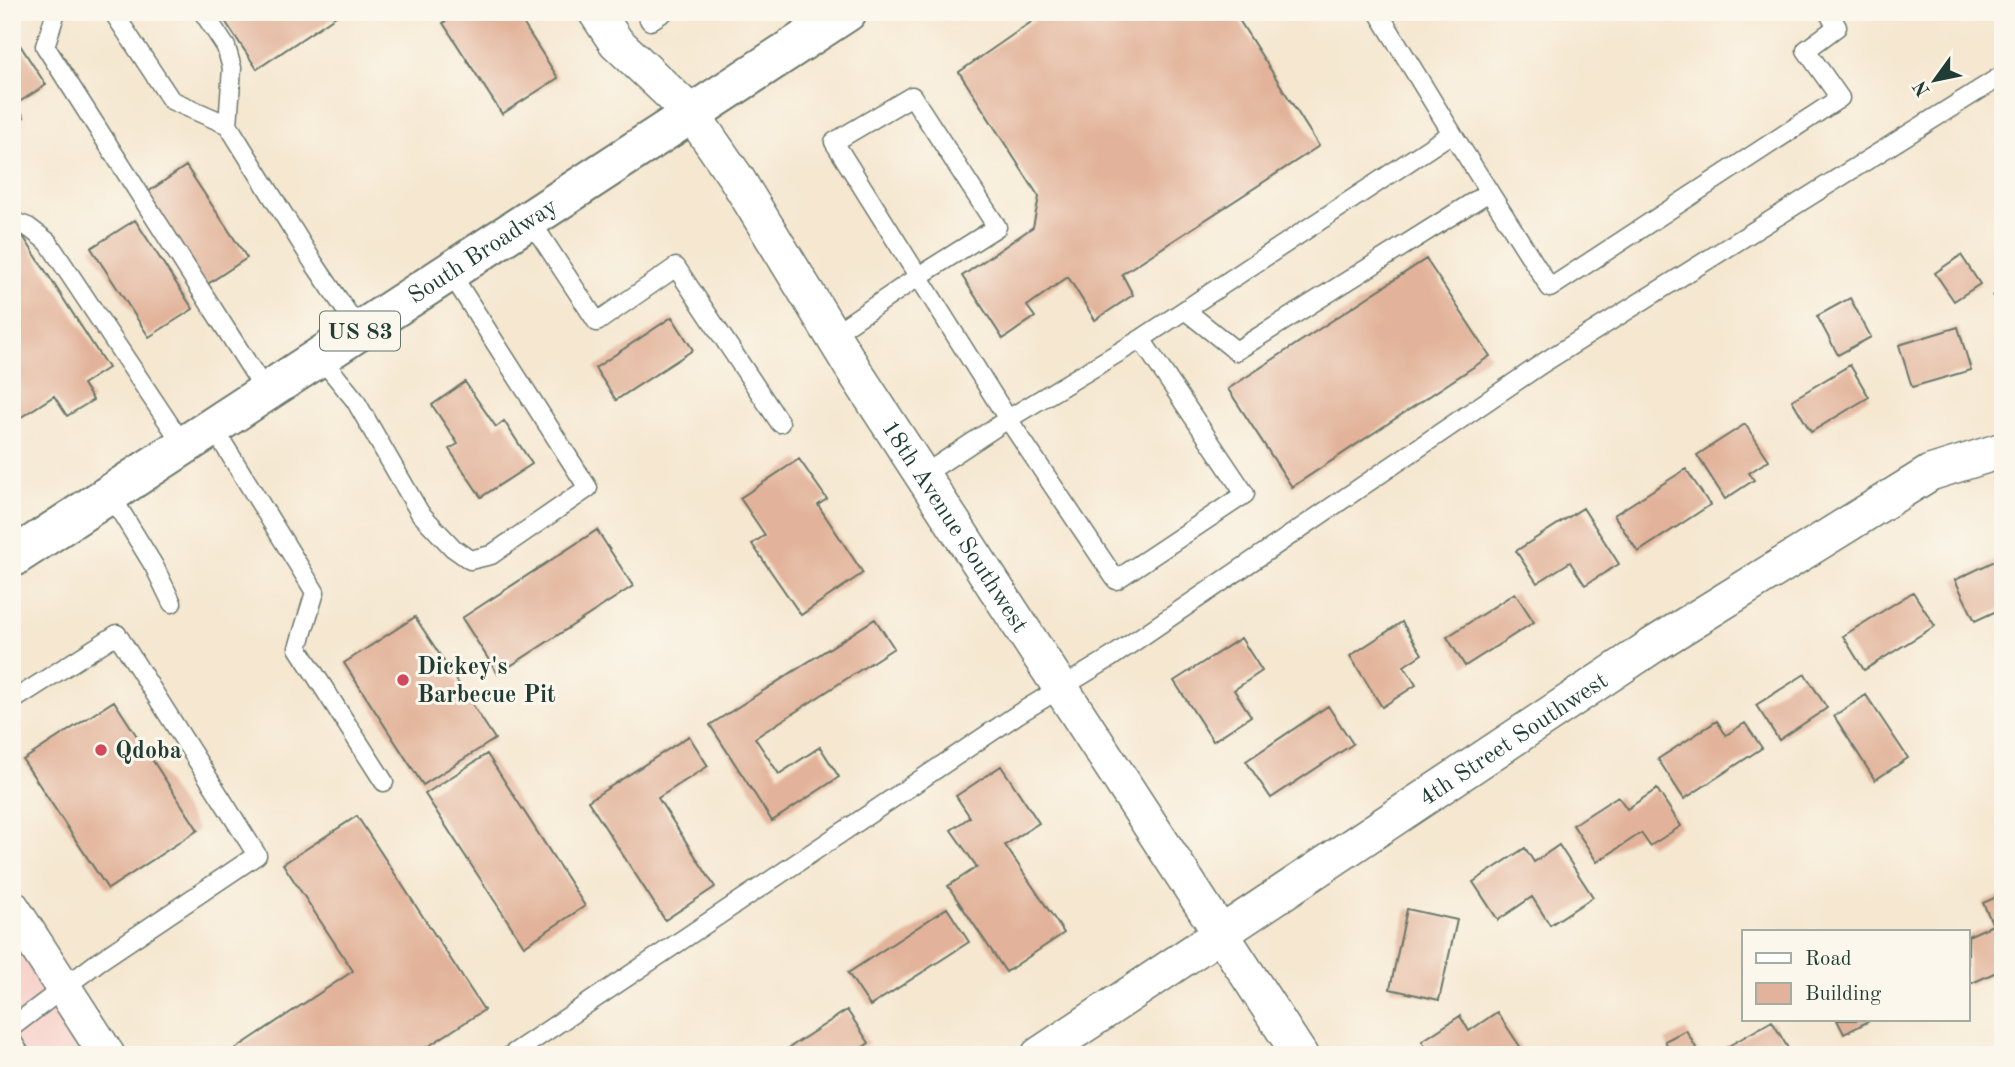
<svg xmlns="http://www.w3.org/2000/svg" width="2015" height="1067" font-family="'Old Standard TT',serif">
	<rect width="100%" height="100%" fill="#fbf7ec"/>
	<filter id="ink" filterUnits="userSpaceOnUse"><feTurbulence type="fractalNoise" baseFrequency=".0143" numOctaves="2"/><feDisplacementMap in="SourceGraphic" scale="14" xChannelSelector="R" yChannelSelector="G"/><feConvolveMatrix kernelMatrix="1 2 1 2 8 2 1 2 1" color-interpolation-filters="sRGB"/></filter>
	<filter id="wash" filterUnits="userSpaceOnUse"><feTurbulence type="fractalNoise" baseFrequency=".00686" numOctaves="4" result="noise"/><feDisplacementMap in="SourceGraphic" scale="28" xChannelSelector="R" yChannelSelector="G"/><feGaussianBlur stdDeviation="1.57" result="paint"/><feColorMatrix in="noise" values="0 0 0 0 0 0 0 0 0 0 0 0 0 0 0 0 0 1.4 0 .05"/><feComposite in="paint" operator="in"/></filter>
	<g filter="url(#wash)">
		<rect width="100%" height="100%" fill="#f5e7d0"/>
		<!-- built -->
		<path fill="#f7d0ca" d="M12 933 90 1055H12Z"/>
		<g id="blocks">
			<!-- building -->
			<path fill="#e2b39a" d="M219 12H260L264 18 272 12H342L257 69Z
				M460 12H516L558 78 502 114 443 23Z
				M1033 12H1234L1319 146 1122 274 1133 295 1095 320 1068 277 1027 306 1035 317 1003 339 962 276 1033 227 1039 197 959 72 1037 18Z
				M18 42 46 85 16 104 24 117 12 125V46Z
				M186 166 247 258 206 285 145 194Z
				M135 220 193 309 149 337 91 248Z
				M19 230 108 368 83 384 93 400 67 416 54 396 12 423V348L16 345 12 340V235Z
				M1961 255 1980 284 1954 301 1935 273Z
				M1426 259 1490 356 1292 487 1228 389Z
				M2003 292V318L1993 296Z
				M1850 298 1871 337 1838 355 1817 316Z
				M672 317 693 350 616 400 595 368Z
				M1958 327 1971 370 1912 387 1899 345Z
				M1850 365 1869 397 1811 432 1792 400Z
				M465 382 496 427 504 421 532 464 481 497 449 449 458 444 432 405Z
				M1745 424 1769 460 1749 473 1754 480 1725 499 1697 455Z
				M799 459 827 499 818 505 863 573 801 615 752 544 765 535 740 498Z
				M1686 469 1710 505 1638 552 1614 515Z
				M1583 508 1619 564 1585 585 1570 562 1537 583 1516 551Z
				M597 530 633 586 498 674 462 618Z
				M2003 557V608L1975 621 1955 580Z
				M1913 592 1935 626 1864 670 1843 636Z
				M1515 593 1534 622 1465 666 1447 637Z
				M415 617 495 739 423 785 344 663Z
				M875 619 894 648 755 738 779 774 820 747 839 777 772 821 710 725Z
				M1402 622 1422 654 1404 666 1416 685 1382 707 1350 656Z
				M1241 638 1262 671 1234 690 1251 716 1213 741 1174 681Z
				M1805 674 1827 708 1779 740 1756 705Z
				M1866 695 1908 758 1875 780 1834 716Z
				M114 701 198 830 108 889 23 760Z
				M1328 706 1353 744 1271 798 1246 761Z
				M1717 721 1726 735 1745 723 1762 748 1684 799 1658 759Z
				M689 736 708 766 658 798 715 887 665 920 588 801Z
				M487 754 585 906 524 946 425 794Z
				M1001 766 1039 823 1005 845 1064 933 1006 972 948 886 977 867 951 830 970 817 956 796Z
				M1657 789 1681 826 1650 846 1641 833 1597 862 1573 825 1618 796 1627 809Z
				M357 816 484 1010 415 1055H226L353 971 283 864Z
				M1559 845 1593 897 1550 925 1532 897 1498 920 1473 882 1525 848 1534 862Z
				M2003 894V941L2000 942 2003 949V969L1968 985V936L1993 925 1983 903Z
				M947 908 969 942 870 1006 848 973Z
				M1407 909 1457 920 1439 1000 1390 989Z
				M847 1010 869 1043 851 1055H778Z
				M1497 1012 1521 1048 1511 1055H1431L1422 1041 1460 1016 1469 1031Z
				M1837 1020H1871L1844 1034Z
				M1772 1021 1792 1055H1729L1725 1048Z
				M1686 1030 1700 1055H1672L1665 1041Z"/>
		</g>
	</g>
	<g filter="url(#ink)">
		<use href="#blocks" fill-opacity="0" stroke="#6a786b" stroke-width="2"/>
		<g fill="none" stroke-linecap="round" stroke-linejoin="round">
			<defs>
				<path id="service" d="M56 12 45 46 266 392
					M113 12 171 100 228 125 313 262 360 331
					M203 12 226 47 232 68 228 125
					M645 12 650 21 664 12
					M1452 133 1550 288 1840 98 1806 50 1837 27 1828 12
					M530 220 597 322 676 267 780 423
					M12 221 28 227 48 242 184 446
					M1185 310 1236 351 1489 192
					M832 335 919 276 997 227 912 96 834 142 1008 419 1116 580 1245 494 1141 339
					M320 357 355 400 420 513 453 548 470 560 491 555 588 488 450 272
					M213 427 315 592 298 648 384 782
					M923 475 1008 419 1141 339 1452 133 1378 12
					M110 494 154 566 172 603
					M12 701 117 634 257 855 98 962 12 1027
					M12 1041 21 1055
					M511 1055 1018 714 1110 658 1543 363 2003 75"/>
				<g id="minor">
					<path id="s1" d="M596 12 616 42 692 114 737 179 855 372 1300 1055"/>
					<path d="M12 908 107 1055"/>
					<path id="s2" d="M1039 1055 1652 646 1930 473 2003 450"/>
				</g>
				<g id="primary">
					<path id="s3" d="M12 558 847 12"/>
				</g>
			</defs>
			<!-- service casing -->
			<use href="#service" stroke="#6a786b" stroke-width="21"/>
			<!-- minor casing -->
			<use href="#minor" stroke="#6a786b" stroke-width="38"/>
			<!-- primary casing -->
			<use href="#primary" stroke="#6a786b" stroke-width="42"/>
			<!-- service -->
			<use href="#service" stroke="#fff" stroke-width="18"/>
			<!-- minor -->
			<use href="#minor" stroke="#fff" stroke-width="35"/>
			<!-- primary -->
			<use href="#primary" stroke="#fff" stroke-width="38"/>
		</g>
	</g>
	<!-- markers -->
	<g fill="#d1495b" stroke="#fbf7ec" stroke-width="2.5">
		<circle cx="403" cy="680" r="7"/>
		<circle cx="101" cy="750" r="7"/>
	</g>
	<g text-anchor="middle" stroke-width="6" stroke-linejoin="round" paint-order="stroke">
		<!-- shield labels -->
		<rect fill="#fbf7ec" stroke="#61756b" stroke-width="2" x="320" y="311.5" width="80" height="39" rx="5"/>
		<g font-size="23" font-weight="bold" fill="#1f3d34">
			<text x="360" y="339">US 83</text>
		</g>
		<!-- street labels -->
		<g font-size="24" fill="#1f3d34" stroke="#fbf7ec">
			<text dy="8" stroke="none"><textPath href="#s3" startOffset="562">South Broadway</textPath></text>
			<text dy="8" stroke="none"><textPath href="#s1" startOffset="630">18th Avenue Southwest</textPath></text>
			<text dy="8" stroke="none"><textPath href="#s2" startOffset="570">4th Street Southwest</textPath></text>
		</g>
		<!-- poi labels -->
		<g font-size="24" font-weight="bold" fill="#1f3d34" stroke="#fbf7ec" text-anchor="start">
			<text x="417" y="674">Dickey's<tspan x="417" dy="28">Barbecue Pit</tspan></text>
			<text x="115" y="758">Qdoba</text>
		</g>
	</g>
	<!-- margin -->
	<rect width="2015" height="1067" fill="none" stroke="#fbf7ec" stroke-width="42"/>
	<!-- legend -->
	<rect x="1742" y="930" width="228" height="91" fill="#fbf7ec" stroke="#a3ada2" stroke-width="2"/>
	<rect x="1756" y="953" width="35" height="10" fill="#ffffff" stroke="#a3ada2" stroke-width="2"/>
	<text x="1805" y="965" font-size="21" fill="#1f3d34">Road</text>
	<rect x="1756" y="983" width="35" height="21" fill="#e2b39a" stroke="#a3ada2" stroke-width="2"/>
	<text x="1805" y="1000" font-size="21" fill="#1f3d34">Building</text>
	<!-- north arrow -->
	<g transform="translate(1935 80) rotate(237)" stroke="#fbf7ec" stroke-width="5" paint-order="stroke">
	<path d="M0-5L12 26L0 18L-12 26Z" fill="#1f3d34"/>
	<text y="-10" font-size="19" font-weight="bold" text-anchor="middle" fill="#1f3d34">N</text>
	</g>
</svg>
